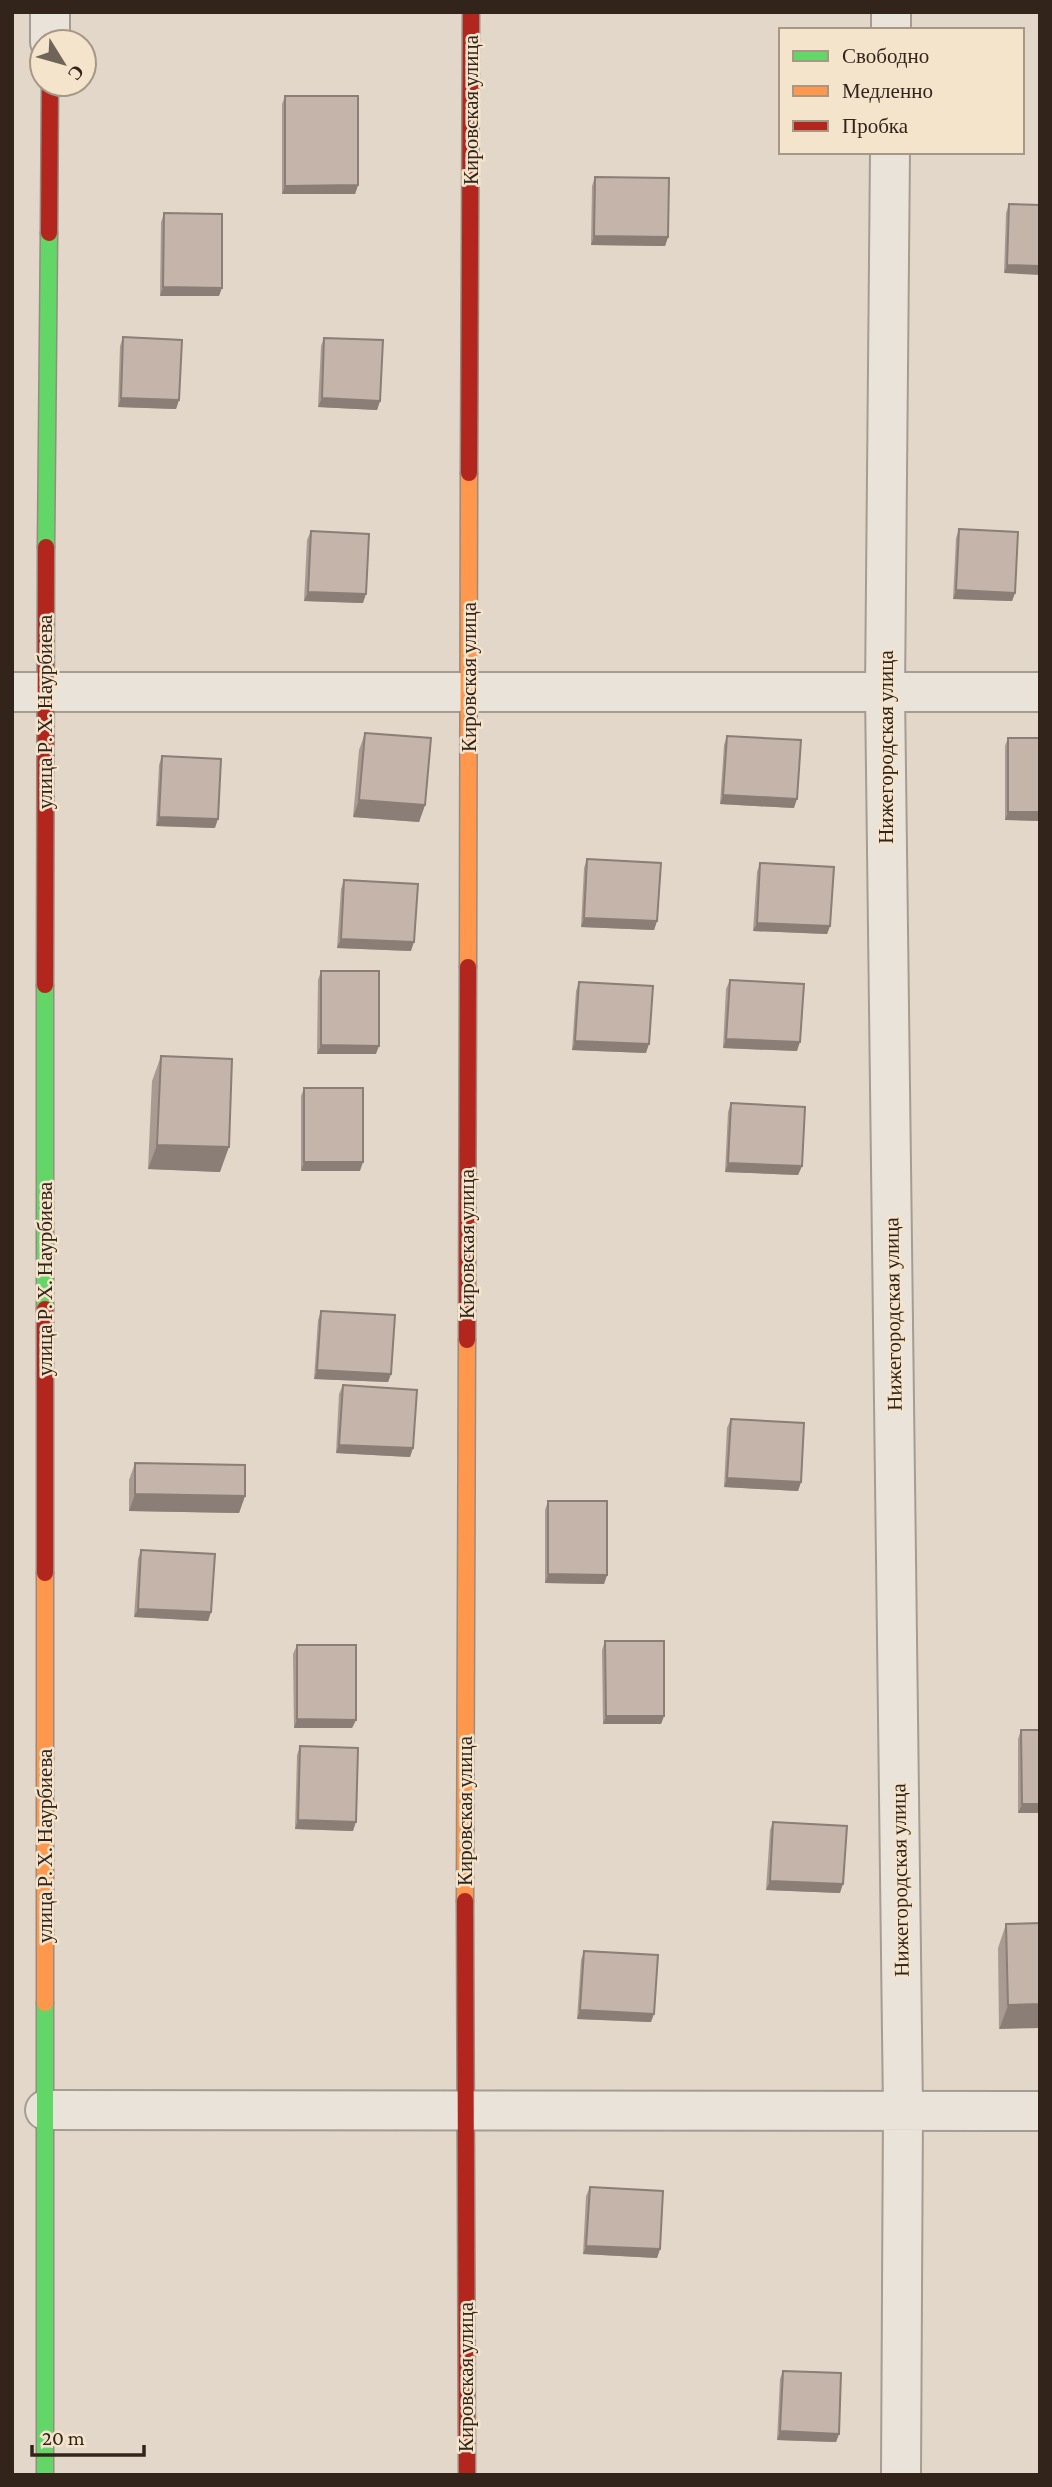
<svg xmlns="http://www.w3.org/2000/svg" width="1052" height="2487" font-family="'Crimson Pro',serif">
	<rect width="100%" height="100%" fill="#e2d7c8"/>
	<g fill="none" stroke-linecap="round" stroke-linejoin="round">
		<defs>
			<path id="street" d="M891 30V12
				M50 42V12
				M890 152 885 692 903 2111 901 2475
				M12 692H1040
				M45 2110 1040 2111"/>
			<path id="fast" d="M46 547 49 233
				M45 985V1309
				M45 2003V2475"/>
			<path id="slow" d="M468 967 469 473
				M45 1573V2003
				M465 1901 467 1340"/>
			<path id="jam" d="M49 233 50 84
				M469 473 471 12
				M45 985 46 547
				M45 1309V1573
				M467 1340 468 967
				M465 1901 467 2475"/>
		</defs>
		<!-- street casing -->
		<use href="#street" stroke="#a69c92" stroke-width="42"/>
		<!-- fast casing -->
		<use href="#fast" stroke="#968c82" stroke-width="19"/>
		<!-- slow casing -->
		<use href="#slow" stroke="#968c82" stroke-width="19"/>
		<!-- jam casing -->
		<use href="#jam" stroke="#968c82" stroke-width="19"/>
		<!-- street -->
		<use href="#street" stroke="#eae3d9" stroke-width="38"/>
		<!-- fast -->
		<use href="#fast" stroke="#63d668" stroke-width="16"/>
		<!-- slow -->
		<use href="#slow" stroke="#ff974d" stroke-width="16"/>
		<!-- jam -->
		<use href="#jam" stroke="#b3261e" stroke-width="16"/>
	</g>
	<!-- wall -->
	<path fill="#a99b91" d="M285 96 358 185 355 194H282V104Z
		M595 177 668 237 665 246 591 245 592 186Z
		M1009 204 1040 205 1004 273 1006 213Z
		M164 213 219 296H160L161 222Z
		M123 337 179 400 176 409 118 407 120 346Z
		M324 338 380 401 377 410 318 407 321 346Z
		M959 529 1015 593 1012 601 953 599 956 538Z
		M311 531 363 603 304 601 307 540Z
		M365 733 425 805 419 822 353 817 359 750Z
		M727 736 794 808 720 804 724 745Z
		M1008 738H1040V821L1005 820V746Z
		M162 756 215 828 156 826 159 765Z
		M587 859 657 921 654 930 581 927 584 868Z
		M760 863 830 926 827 934 753 931 757 872Z
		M344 880 411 951 337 948 341 889Z
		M321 971 376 1054H317L318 980Z
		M730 980 797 1051 723 1048 726 989Z
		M579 982 646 1053 572 1050 576 991Z
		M161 1056 220 1172 148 1169 152 1081Z
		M304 1088 360 1171H301V1096Z
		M731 1103 802 1166 798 1175 725 1172 728 1112Z
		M321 1311 391 1374 388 1382 314 1379 318 1320Z
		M343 1385 413 1448 410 1457 336 1453 339 1394Z
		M731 1419 801 1482 798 1491 724 1487 727 1428Z
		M135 1463 245 1496 239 1513 129 1511V1480Z
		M548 1501 607 1575 604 1584 545 1583V1510Z
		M141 1550 211 1612 208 1621 134 1617 138 1559Z
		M605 1641 664 1716 661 1724H603L602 1650Z
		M297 1645 356 1720 352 1728H294L293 1654Z
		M1021 1730H1040V1813H1018V1739Z
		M300 1746 353 1831 295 1829 297 1755Z
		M773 1822 840 1893 766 1890 770 1830Z
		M1040 1923 999 2029 998 1948 1006 1924Z
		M584 1951 651 2022 577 2019 581 1960Z
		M590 2187 660 2249 657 2258 583 2254 586 2196Z
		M783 2371 839 2434 836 2442 777 2440 780 2379Z"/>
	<!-- shaded-wall -->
	<path fill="#8a7e76" d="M358 185 355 194H282L285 186Z
		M594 236 668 237 665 246 591 245Z
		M1007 265 1040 266V275L1004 273Z
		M163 287 222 288 219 296H160Z
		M121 398 179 400 176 409 118 407Z
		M322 398 380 401 377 410 318 407Z
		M956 590 1015 593 1012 601 953 599Z
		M308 592 366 594 363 603 304 601Z
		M723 795 797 799 794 808 720 804Z
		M359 800 425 805 419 822 353 817Z
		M1008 812H1040V821L1005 820Z
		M159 817 218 819 215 828 156 826Z
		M584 918 657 921 654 930 581 927Z
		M757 923 830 926 827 934 753 931Z
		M341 939 414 942 411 951 337 948Z
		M726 1039 800 1042 797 1051 723 1048Z
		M575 1041 649 1044 646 1053 572 1050Z
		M321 1045 379 1046 376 1054H317Z
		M157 1145 229 1147 220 1172 148 1169Z
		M304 1162H363L360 1171H301Z
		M728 1163 802 1166 798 1175 725 1172Z
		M317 1370 391 1374 388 1382 314 1379Z
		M339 1445 413 1448 410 1457 336 1453Z
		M727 1478 801 1482 798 1491 724 1487Z
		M135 1494 245 1496 239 1513 129 1511Z
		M548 1574 607 1575 604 1584 545 1583Z
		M138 1609 211 1612 208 1621 134 1617Z
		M606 1716H664L661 1724H603Z
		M297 1719 356 1720 352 1728H294Z
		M1022 1804H1040V1813H1018Z
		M298 1820 356 1822 353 1831 295 1829Z
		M770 1881 843 1884 840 1893 766 1890Z
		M1040 2004V2028L999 2029 1008 2005Z
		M580 2010 654 2014 651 2022 577 2019Z
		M586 2246 660 2249 657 2258 583 2254Z
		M780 2431 839 2434 836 2442 777 2440Z"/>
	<!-- building -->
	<path fill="#c5b4a9" stroke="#8a7e76" stroke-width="2" d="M285 96H358V185L285 186Z
		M595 177 669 178 668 237 594 236Z
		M1009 204 1040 205V266L1007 265Z
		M164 213 222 214V288L163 287Z
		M123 337 182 340 179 400 121 398Z
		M324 338 383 340 380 401 322 398Z
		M959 529 1018 532 1015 593 956 590Z
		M311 531 369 534 366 594 308 592Z
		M365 733 431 738 425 805 359 800Z
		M727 736 801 740 797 799 723 795Z
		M1008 738H1040V812H1008Z
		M162 756 221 759 218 819 159 817Z
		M587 859 661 863 657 921 584 918Z
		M760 863 834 867 830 926 757 923Z
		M344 880 418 884 414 942 341 939Z
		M321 971H379V1046L321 1045Z
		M730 980 804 984 800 1042 726 1039Z
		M579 982 653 986 649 1044 575 1041Z
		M161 1056 232 1059 229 1147 157 1145Z
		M304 1088H363V1162H304Z
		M731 1103 805 1107 802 1166 728 1163Z
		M321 1311 395 1315 391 1374 317 1370Z
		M343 1385 417 1390 413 1448 339 1445Z
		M731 1419 804 1423 801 1482 727 1478Z
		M135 1463 245 1465V1496L135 1494Z
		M548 1501H607V1575L548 1574Z
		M141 1550 215 1554 211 1612 138 1609Z
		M605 1641H664V1716H606Z
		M297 1645H356V1720L297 1719Z
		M1021 1730H1040V1804H1022Z
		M300 1746 358 1748 356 1822 298 1820Z
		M773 1822 847 1826 843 1884 770 1881Z
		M1040 1923V2004L1008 2005 1006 1924Z
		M584 1951 658 1955 654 2014 580 2010Z
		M590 2187 663 2191 660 2249 586 2246Z
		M783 2371 841 2373 839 2434 780 2431Z"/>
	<g text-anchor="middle" stroke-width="5" stroke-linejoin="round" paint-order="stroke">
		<!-- street labels -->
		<g font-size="21" fill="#33241b" stroke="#f5e4cc">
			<text transform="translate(471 110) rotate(-90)" y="7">Кировская улица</text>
			<text transform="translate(469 677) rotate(-90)" y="7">Кировская улица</text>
			<text transform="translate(45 712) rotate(-90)" y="7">улица Р. Х. Наурбиева</text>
			<text transform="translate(886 747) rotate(-90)" y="7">Нижегородская улица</text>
			<text transform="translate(467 1244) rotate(-90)" y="7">Кировская улица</text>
			<text transform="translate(45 1279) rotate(-90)" y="7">улица Р. Х. Наурбиева</text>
			<text transform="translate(893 1314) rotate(-91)" y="7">Нижегородская улица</text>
			<text transform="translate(465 1811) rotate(-90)" y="7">Кировская улица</text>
			<text transform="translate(45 1846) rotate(-90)" y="7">улица Р. Х. Наурбиева</text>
			<text transform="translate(900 1880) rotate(-91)" y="7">Нижегородская улица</text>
			<text transform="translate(466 2377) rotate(-90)" y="7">Кировская улица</text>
		</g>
	</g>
	<!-- border -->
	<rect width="1052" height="2487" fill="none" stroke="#33241b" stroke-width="28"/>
	<!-- legend -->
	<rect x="779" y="28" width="245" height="126" fill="#f5e4cc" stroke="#a79785" stroke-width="2"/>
	<rect x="793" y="51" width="35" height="10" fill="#63d668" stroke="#a79785" stroke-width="2"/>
	<text x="842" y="63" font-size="21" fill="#33241b">Свободно</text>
	<rect x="793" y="86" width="35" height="10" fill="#ff974d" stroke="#a79785" stroke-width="2"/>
	<text x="842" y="98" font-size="21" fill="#33241b">Медленно</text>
	<rect x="793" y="121" width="35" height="10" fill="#b3261e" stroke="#a79785" stroke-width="2"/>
	<text x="842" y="133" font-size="21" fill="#33241b">Пробка</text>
	<!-- north arrow -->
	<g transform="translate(63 63) rotate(127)"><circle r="33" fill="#f5e4cc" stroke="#a79785" stroke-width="2"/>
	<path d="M0-5L12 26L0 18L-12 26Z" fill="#706358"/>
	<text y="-10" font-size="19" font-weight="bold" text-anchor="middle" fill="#33241b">С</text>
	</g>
	<!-- scale -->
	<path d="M32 2445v10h112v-10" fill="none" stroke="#33241b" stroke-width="3.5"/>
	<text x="42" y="2445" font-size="21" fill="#33241b" stroke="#f5e4cc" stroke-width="5" paint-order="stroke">20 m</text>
</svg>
